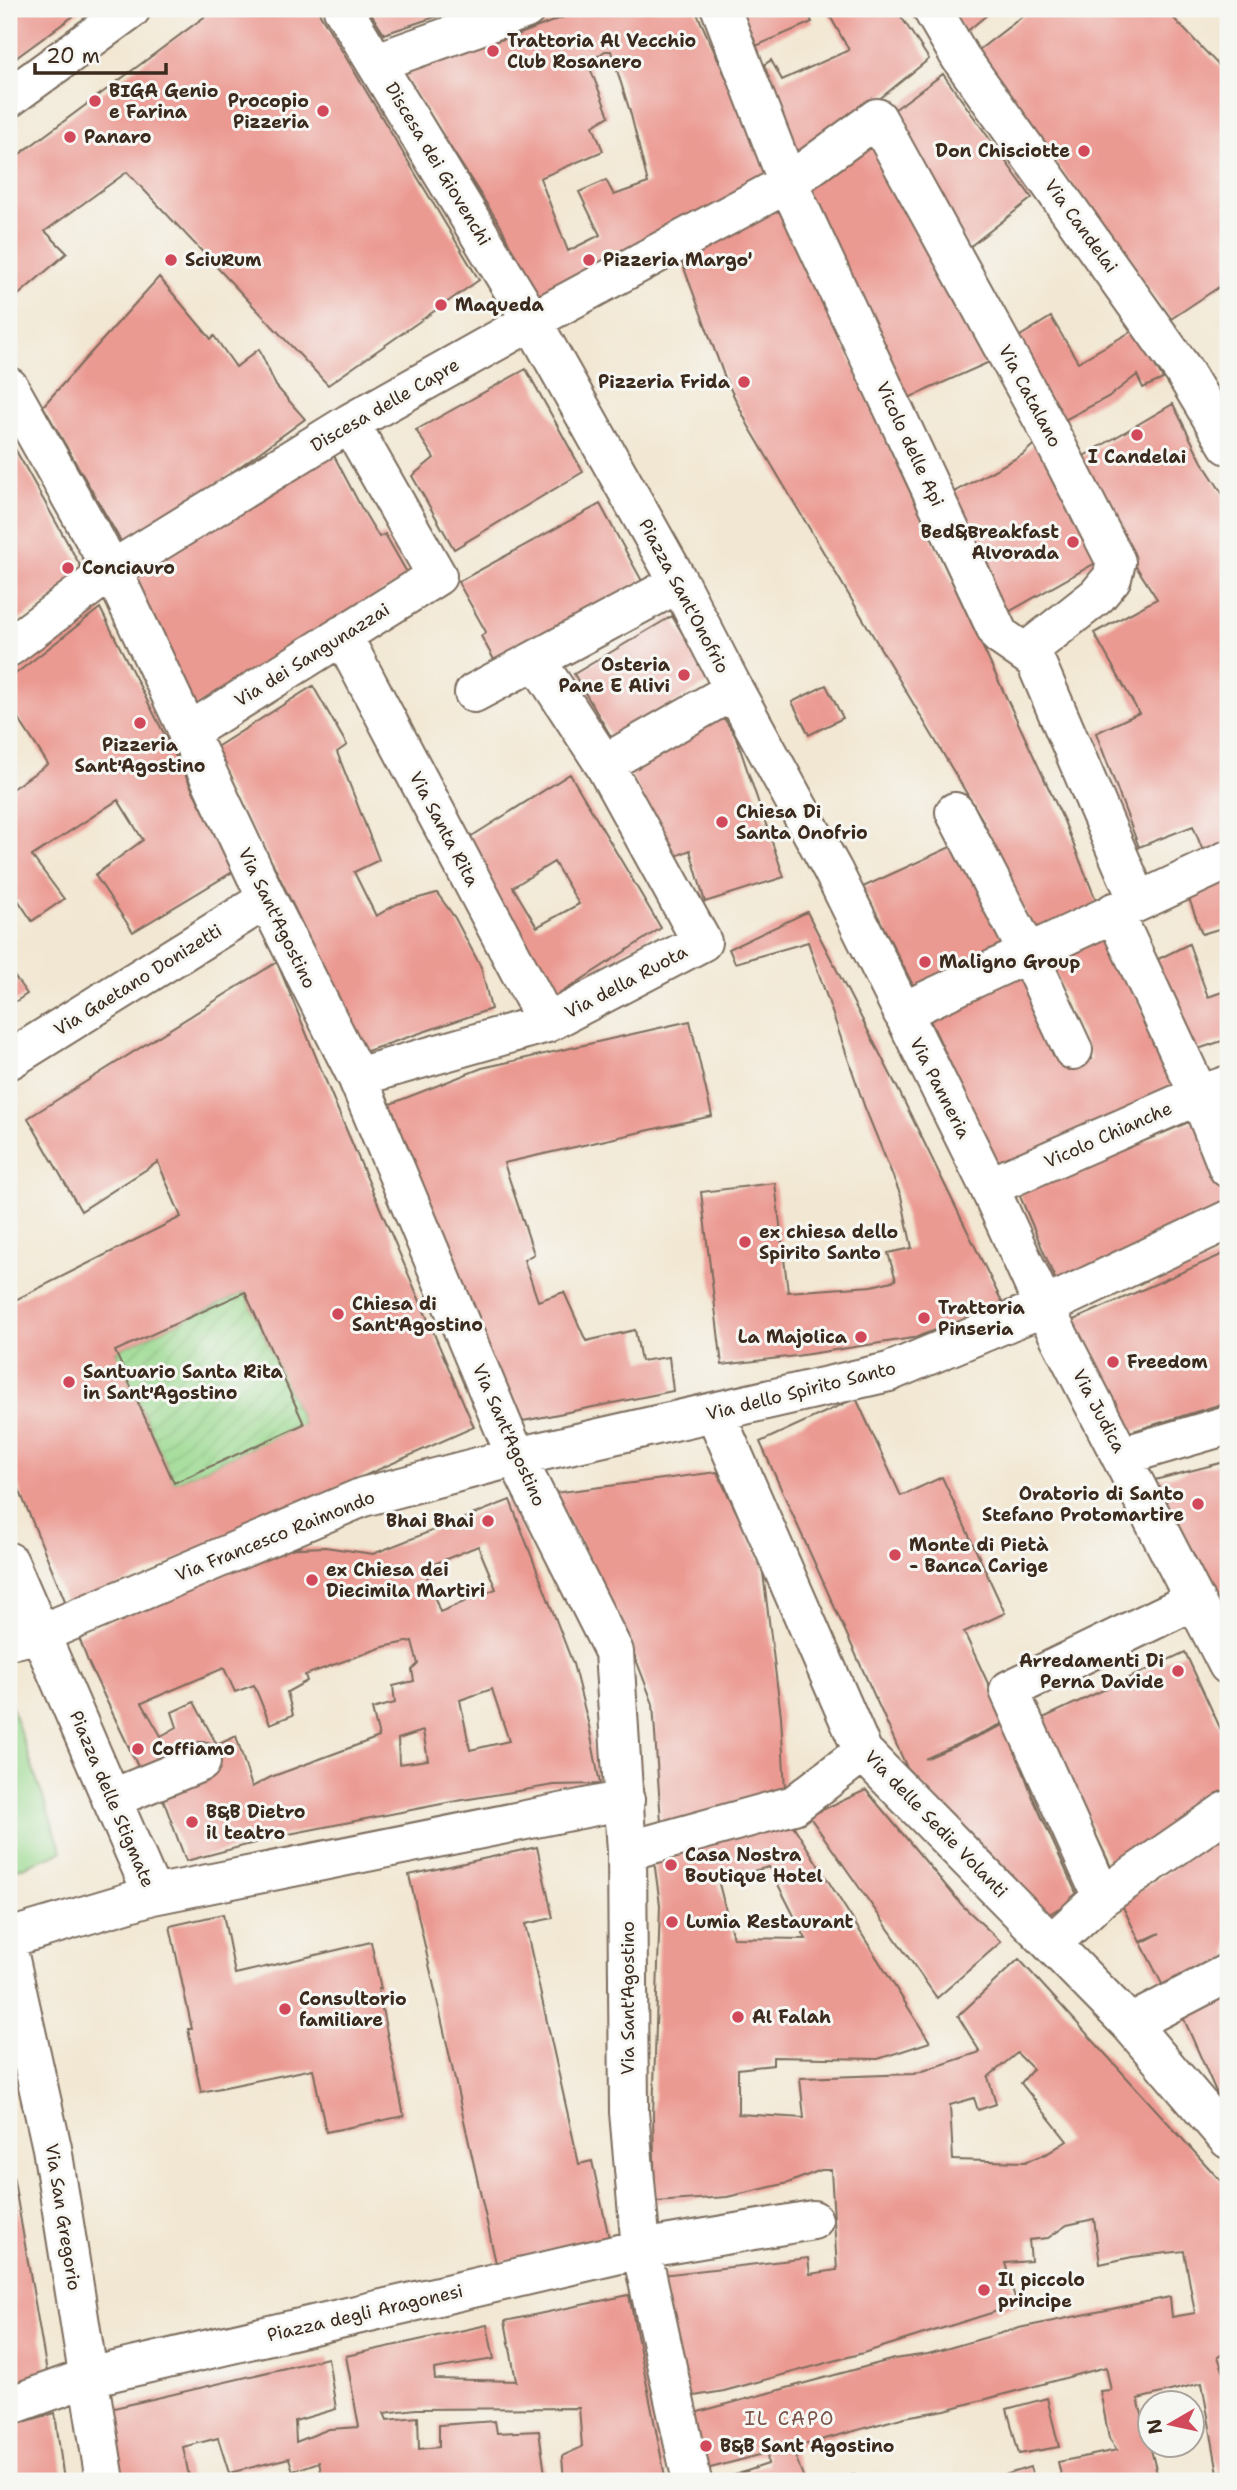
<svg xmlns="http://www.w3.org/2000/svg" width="1237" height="2490" font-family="'Shantell Sans',sans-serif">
	<defs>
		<pattern id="garden-furrows" width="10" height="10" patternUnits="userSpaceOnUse" patternTransform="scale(1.75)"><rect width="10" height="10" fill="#9ad98f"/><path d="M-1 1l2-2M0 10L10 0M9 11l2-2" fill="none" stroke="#86ba7b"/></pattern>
	</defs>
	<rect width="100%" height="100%" fill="#f6f6f2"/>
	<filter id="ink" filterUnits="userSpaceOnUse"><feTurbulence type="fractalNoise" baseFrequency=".0143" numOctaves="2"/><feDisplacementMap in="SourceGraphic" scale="14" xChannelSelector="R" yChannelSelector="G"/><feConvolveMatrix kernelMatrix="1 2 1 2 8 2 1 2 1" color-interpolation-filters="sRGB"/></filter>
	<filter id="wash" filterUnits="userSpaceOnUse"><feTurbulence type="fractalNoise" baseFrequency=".00686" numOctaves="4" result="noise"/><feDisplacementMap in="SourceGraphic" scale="28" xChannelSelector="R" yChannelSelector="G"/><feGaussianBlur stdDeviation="1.57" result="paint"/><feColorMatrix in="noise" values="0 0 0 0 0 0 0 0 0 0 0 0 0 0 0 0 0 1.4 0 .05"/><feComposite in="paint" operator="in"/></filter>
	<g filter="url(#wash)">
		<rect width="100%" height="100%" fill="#f2e7d2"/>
		<!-- park -->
		<path fill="#9ad98f" stroke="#6a8256" stroke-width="2" d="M9 1700 62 1852 9 1872V1803L17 1796 18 1788 9 1778Z"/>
		<!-- garden -->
		<path fill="url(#garden-furrows)" stroke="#6a8256" stroke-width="2" d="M245 1292 304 1424 174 1483 115 1351Z"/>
		<g id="blocks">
			<!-- building -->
			<path fill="#eb9a92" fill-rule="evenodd" d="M9 9H83L9 63Z
				M215 9H317L479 280 328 385 127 172 45 231 67 253 9 303V162Z
				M368 9H459L384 34Z
				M584 9H695L772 178 537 306 502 228 403 73 443 55 515 36ZM605 51H611L631 115 648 183 614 195 606 180 579 192 600 235 568 251 540 178 603 151 593 126 609 116 588 63Z
				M727 9H806L812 22 744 51Z
				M826 9H896L929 59 795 167 753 73 771 60 782 80 849 50Z
				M950 9H994L965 33Z
				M1032 9H1165L1222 69 1228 64V281L1171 319 975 53Z
				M943 74 1032 198 968 248 890 113Z
				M875 133 994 360 902 401 803 187Z
				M782 205 892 453 1064 821 1100 910 1037 939 983 821 748 425 725 378 681 260Z
				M159 277 211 339 214 336 236 367 259 349 276 386 305 419 126 550 43 406Z
				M1051 317 1078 362 1134 330 1163 379 1143 388 1137 375 1110 396 1059 423 1012 341Z
				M526 369 583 472 454 549 412 476 434 458 416 430Z
				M1173 404 1202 462 1228 502V846L1205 856 1193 826 1139 847 1096 733 1139 713 1094 633 1157 599 1070 464Z
				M9 438 86 576 9 627Z
				M1040 439 1104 558 998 618 943 498 1022 455Z
				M332 452 361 507 379 537 385 534 409 576 190 711 129 572Z
				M600 504 642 581 497 665 481 636 486 632 458 582Z
				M100 608 234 871 133 932 95 875 143 840 118 800 32 856 64 899 32 921 18 900 9 904V791L48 764 16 715 9 721V679Z
				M672 616 711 681 613 740 574 674Z
				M826 685 843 718 809 735 792 702Z
				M313 686 347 745 337 752 379 860 354 872 376 916 397 904 437 893 455 918 481 967 491 1009 364 1052 274 866 207 753Z
				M722 715 736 737 784 877 705 902 690 850 674 857 629 771Z
				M570 774 661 928 553 998 464 841ZM554 862 579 904 537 927 513 887Z
				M959 843 1009 952 918 995 863 887Z
				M1228 873V936L1225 927 1202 934 1187 893Z
				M807 912 900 1093 1004 1306 913 1338 796 1356 722 1365 701 1192 775 1183 788 1292 872 1286 896 1280 888 1253 912 1248 901 1196 865 1108 808 942 735 963 729 949Z
				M1111 934 1179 1094 1002 1174 929 1018 1024 974 1068 1070 1092 1059 1051 962Z
				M1189 944 1208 997 1228 990V1039L1186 1053 1144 966Z
				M277 962 337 1108 474 1427 68 1608 9 1465V1303L181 1217 158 1162 81 1211 28 1118ZM245 1292 304 1424 174 1483 115 1351Z
				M9 969 27 994 9 1006Z
				M690 1021 712 1116 504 1163 534 1254 524 1260 538 1301 564 1292 586 1341 635 1330 641 1361 669 1357 673 1391 513 1423 380 1108 482 1068Z
				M1196 1119 1228 1197V1209L1057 1283 1019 1194Z
				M1228 1252V1402L1130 1432 1071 1321Z
				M856 1398 901 1496 942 1477 1005 1613 964 1632 1006 1722 925 1759 1006 1724 1033 1798 1078 1897 1044 1917 960 1828 907 1768 760 1442Z
				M1228 1461V1626L1155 1480Z
				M717 1472 762 1565 781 1716 785 1791 662 1837 653 1704 624 1628 554 1493Z
				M510 1500 573 1664 589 1726 600 1784 554 1785 457 1801 289 1834 186 1861 160 1791 144 1779 89 1664 78 1635 279 1549 325 1547 373 1554ZM478 1546 496 1589 440 1612 424 1568ZM412 1641 418 1664 412 1670 414 1681 393 1686 395 1703 372 1709 379 1737 271 1777 252 1787 236 1736 217 1745 194 1702 172 1712 177 1727 161 1736 142 1703 224 1668 235 1692 254 1685 270 1724 293 1715 287 1692 307 1681 305 1675 383 1647ZM492 1689 509 1741 470 1750 460 1700ZM423 1731 428 1760 399 1764 398 1739Z
				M1185 1652 1228 1745V1789L1113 1871 1041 1719Z
				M866 1790 962 1905 1001 1942 937 1998 809 1816Z
				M789 1819 930 2042 878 2059 773 2057V2065L738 2069V2114L804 2118 800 2078 914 2074 980 2052 958 2016 1019 1959 1228 2189V2351L1218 2357 1224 2373H1228V2469L1218 2473 1202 2383 1138 2399 1159 2481H986L1030 2467 1034 2480 1061 2475 1058 2462 1117 2450 1109 2438 1100 2391 1111 2390 1106 2367 945 2410 905 2417 792 2448 805 2481H717L768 2464 767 2453 699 2471 687 2415 894 2359 928 2354 1019 2328 1170 2297 1172 2317 1195 2313 1184 2251 1132 2257 1100 2264 1094 2219 1067 2225 1048 2238 1029 2240 1031 2261 1005 2263 1017 2305 863 2353 724 2391 682 2398 661 2275 808 2258 810 2274 837 2270 831 2170H821L788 2183 727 2197 655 2202 653 2116 660 1905 653 1853ZM769 1867 806 1939 733 1938 718 1880ZM1017 2053 1033 2069 1021 2083 1067 2141 1048 2153 1025 2162 953 2160 950 2105 974 2098 978 2110 996 2104 988 2077Z
				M1228 1831V1960L1165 1990 1141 1943 1160 1933 1140 1942 1121 1903Z
				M537 1847 553 1918 525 1924 579 2164 592 2161 609 2238 496 2263 409 1875Z
				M223 1914 235 1974 371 1942 381 1989H378L404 2116 326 2132 313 2069 201 2092 188 2029H192L170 1926Z
				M1228 1994V2110L1225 2112 1183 2017Z
				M9 2152 48 2378 9 2392Z
				M629 2295 666 2481H564L562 2456 582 2447 579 2408 416 2409 384 2413 387 2420 418 2417 419 2449 439 2447V2425L495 2421 497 2433 539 2431 546 2481H323L319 2462 293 2471 289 2458 229 2473 218 2438 183 2447 190 2481H114L101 2411 328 2358 336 2409 295 2421 296 2442 329 2429 359 2427 346 2356 487 2325 494 2359 434 2369 435 2379 516 2381 505 2321Z
				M1047 2398 1059 2447 1019 2454 1007 2409Z
				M55 2413 64 2481H9V2426Z
				M854 2475 856 2481H831V2480Z"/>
		</g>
	</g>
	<g filter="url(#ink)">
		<use href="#blocks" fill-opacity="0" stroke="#7b6c5d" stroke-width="2"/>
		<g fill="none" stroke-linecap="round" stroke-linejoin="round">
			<defs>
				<path id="minor" d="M343 9 532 321 679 583 734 690 833 871 989 1187 1044 1307 1228 1665
					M721 9 788 183 999 635 1035 660 1138 901
					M932 9 960 57 1183 370 1228 445
					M377 62 526 9
					M9 98 131 9
					M9 387 112 570 267 899 357 1077 516 1457 614 1652 627 1851 629 2112 641 2249 692 2481
					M342 635 547 1023
					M9 647 112 570 350 423 532 321 788 183 877 118 1048 429 1116 562 1112 578 1097 596 1026 652
					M474 693 679 583
					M187 733 437 576 350 423
					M604 764 734 690
					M955 812 1028 953 1073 1050
					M1114 912 1199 1095 1228 1168
					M902 1012 1228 860
					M9 1060 267 899
					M357 1077 547 1023 702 942 604 764 536 660
					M989 1187 1199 1095 1228 1085
					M715 1413 863 1752 1130 2024 1228 2139
					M1122 1456 1228 1425
					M9 1562 153 1895
					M9 1640 40 1634 363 1497 516 1457 889 1372 1044 1307 1228 1220
					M111 1799 201 1762
					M627 1851 794 1805 863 1752
					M1102 1897 1009 1690 1195 1600
					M9 1938 153 1895 625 1800
					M1052 1943 1102 1897 1228 1810
					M9 1955 52 2148 105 2481
					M1130 2024 1228 1973
					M9 2406 89 2377 641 2249 813 2220"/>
			</defs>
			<!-- minor casing -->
			<use href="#minor" stroke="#7b6c5d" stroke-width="42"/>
			<!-- minor -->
			<use href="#minor" stroke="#fff" stroke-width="38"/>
		</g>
	</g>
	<!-- markers -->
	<g fill="#d1495b" stroke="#f6f6f2" stroke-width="2.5">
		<circle cx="493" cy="51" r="7"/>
		<circle cx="95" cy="101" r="7"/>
		<circle cx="323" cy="111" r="7"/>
		<circle cx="70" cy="137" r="7"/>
		<circle cx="1084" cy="151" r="7"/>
		<circle cx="171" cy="260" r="7"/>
		<circle cx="589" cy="260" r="7"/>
		<circle cx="441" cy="305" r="7"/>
		<circle cx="744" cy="382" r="7"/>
		<circle cx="1137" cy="435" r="7"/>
		<circle cx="1073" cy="542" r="7"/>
		<circle cx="68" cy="568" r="7"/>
		<circle cx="684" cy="675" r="7"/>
		<circle cx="140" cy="723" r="7"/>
		<circle cx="722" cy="822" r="7"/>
		<circle cx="925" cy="962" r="7"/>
		<circle cx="745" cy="1242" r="7"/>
		<circle cx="338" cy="1314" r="7"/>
		<circle cx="924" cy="1318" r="7"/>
		<circle cx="861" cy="1337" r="7"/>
		<circle cx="1113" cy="1362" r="7"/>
		<circle cx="69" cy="1382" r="7"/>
		<circle cx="1198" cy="1504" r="7"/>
		<circle cx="488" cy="1521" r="7"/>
		<circle cx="895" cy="1555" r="7"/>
		<circle cx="312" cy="1580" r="7"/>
		<circle cx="1178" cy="1671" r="7"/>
		<circle cx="138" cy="1749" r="7"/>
		<circle cx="192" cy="1822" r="7"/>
		<circle cx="671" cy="1865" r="7"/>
		<circle cx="672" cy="1922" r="7"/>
		<circle cx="285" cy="2009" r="7"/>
		<circle cx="738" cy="2017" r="7"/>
		<circle cx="984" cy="2290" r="7"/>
		<circle cx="706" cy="2446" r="7"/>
	</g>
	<g text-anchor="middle" stroke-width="6" stroke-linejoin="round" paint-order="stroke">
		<!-- poi labels -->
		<g font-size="18" font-weight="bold" fill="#3b2a1e" stroke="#f6f6f2" text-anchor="start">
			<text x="507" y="47">Trattoria Al Vecchio<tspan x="507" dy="21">Club Rosanero</tspan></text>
			<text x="109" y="97">BIGA Genio<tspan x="109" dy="21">e Farina</tspan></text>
			<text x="309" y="107" text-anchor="end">Procopio<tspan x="309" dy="21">Pizzeria</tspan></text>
			<text x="84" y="143">Panaro</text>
			<text x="1070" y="157" text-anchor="end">Don Chisciotte</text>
			<text x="185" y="266">SciuRum</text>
			<text x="603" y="266">Pizzeria Margo'</text>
			<text x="455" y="311">Maqueda</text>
			<text x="730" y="388" text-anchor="end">Pizzeria Frida</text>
			<text x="1137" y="463" text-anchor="middle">I Candelai</text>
			<text x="1059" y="538" text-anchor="end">Bed&amp;Breakfast<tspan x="1059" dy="21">Alvorada</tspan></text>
			<text x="82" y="574">Conciauro</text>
			<text x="670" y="671" text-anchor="end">Osteria<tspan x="670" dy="21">Pane E Alivi</tspan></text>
			<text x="140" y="751" text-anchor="middle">Pizzeria<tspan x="140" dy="21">Sant'Agostino</tspan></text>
			<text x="736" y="818">Chiesa Di<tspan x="736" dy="21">Santa Onofrio</tspan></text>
			<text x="939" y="968">Maligno Group</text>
			<text x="759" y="1238">ex chiesa dello<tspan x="759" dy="21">Spirito Santo</tspan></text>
			<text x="352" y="1310">Chiesa di<tspan x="352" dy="21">Sant'Agostino</tspan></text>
			<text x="938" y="1314">Trattoria<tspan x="938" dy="21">Pinseria</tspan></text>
			<text x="847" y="1343" text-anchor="end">La Majolica</text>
			<text x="1127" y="1368">Freedom</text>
			<text x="83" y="1378">Santuario Santa Rita<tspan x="83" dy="21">in Sant'Agostino</tspan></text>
			<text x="1184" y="1500" text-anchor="end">Oratorio di Santo<tspan x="1184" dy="21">Stefano Protomartire</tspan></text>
			<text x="474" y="1527" text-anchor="end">Bhai Bhai</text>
			<text x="909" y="1551">Monte di Pietà<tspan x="909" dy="21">- Banca Carige</tspan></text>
			<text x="326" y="1576">ex Chiesa dei<tspan x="326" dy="21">Diecimila Martiri</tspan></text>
			<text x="1164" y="1667" text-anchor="end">Arredamenti Di<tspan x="1164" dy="21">Perna Davide</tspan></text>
			<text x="152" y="1755">Coffiamo</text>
			<text x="206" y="1818">B&amp;B Dietro<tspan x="206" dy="21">il teatro</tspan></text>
			<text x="685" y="1861">Casa Nostra<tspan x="685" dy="21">Boutique Hotel</tspan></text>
			<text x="686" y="1928">Lumia Restaurant</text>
			<text x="299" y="2005">Consultorio<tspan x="299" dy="21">familiare</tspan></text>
			<text x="752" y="2023">Al Falah</text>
			<text x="998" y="2286">Il piccolo<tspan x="998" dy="21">principe</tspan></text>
			<text x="720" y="2452">B&amp;B Sant Agostino</text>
		</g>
		<!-- street labels -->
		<g font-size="18" fill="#3b2a1e" stroke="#f6f6f2">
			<text transform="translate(438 164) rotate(59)" y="6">Discesa dei Giovenchi</text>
			<text transform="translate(1081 226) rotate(54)" y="6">Via Candelai</text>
			<text transform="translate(1030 396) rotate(62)" y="6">Via Catalano</text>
			<text transform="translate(385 405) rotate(-30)" y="6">Discesa delle Capre</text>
			<text transform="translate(910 444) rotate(65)" y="6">Vicolo delle Api</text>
			<text transform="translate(684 596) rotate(62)" y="6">Piazza Sant'Onofrio</text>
			<text transform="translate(312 655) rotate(-32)" y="6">Via dei Sangunazzai</text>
			<text transform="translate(444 829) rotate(62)" y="6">Via Santa Rita</text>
			<text transform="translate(277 918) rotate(64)" y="6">Via Sant'Agostino</text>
			<text transform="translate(138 980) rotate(-32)" y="6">Via Gaetano Donizetti</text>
			<text transform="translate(626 982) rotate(-28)" y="6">Via della Ruota</text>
			<text transform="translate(940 1088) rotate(63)" y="6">Via Panneria</text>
			<text transform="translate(1108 1135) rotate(-24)" y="6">Vicolo Chianche</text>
			<text transform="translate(801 1391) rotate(-14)" y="6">Via dello Spirito Santo</text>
			<text transform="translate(1099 1411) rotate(62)" y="6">Via Judica</text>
			<text transform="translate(509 1435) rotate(66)" y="6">Via Sant'Agostino</text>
			<text transform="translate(275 1536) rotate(-22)" y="6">Via Francesco Raimondo</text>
			<text transform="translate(112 1799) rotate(67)" y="6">Piazza delle Stigmate</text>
			<text transform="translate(936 1824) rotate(46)" y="6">Via delle Sedie Volanti</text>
			<text transform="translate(628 1998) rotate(-90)" y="6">Via Sant'Agostino</text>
			<text transform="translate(63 2217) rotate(81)" y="6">Via San Gregorio</text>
			<text transform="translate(365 2313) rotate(-13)" y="6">Piazza degli Aragonesi</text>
		</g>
		<!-- neighbourhood labels -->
		<g font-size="19" letter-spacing="2" fill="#795147" stroke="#f6f6f2">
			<text x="790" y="2425">IL CAPO</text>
		</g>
	</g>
	<!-- margin -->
	<rect width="1237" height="2490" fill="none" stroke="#f6f6f2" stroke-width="35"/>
	<!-- north arrow -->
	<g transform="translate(1171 2424) rotate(261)"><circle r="33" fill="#f6f6f2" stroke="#aba49d" stroke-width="2"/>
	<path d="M0-5L12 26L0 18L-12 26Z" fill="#d1495b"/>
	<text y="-10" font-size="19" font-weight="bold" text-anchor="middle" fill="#3b2a1e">N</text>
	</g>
	<!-- scale -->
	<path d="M35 63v10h131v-10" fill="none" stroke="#3b2a1e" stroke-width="3.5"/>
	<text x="46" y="63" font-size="21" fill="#3b2a1e" stroke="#f6f6f2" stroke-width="5" paint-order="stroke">20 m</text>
</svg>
